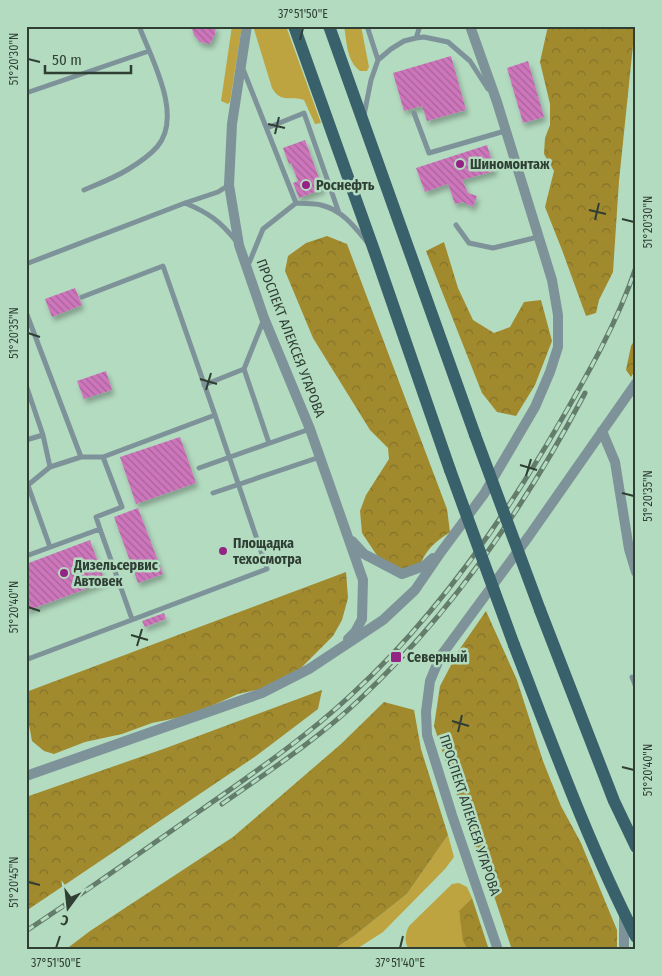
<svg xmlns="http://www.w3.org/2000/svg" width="662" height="976" font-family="'Fira Sans Condensed',sans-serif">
	<defs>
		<pattern id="forest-crowns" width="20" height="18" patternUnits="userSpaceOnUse" patternTransform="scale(1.25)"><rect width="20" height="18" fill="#a18a2e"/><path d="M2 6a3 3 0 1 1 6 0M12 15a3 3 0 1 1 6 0" fill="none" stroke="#847228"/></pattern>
		<pattern id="building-back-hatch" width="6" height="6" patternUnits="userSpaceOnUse" patternTransform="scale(1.25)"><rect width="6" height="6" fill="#ce76bc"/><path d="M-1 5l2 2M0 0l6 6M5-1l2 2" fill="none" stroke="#a8629a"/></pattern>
		<filter id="shadow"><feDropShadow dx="2.5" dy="4.5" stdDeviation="2.5" flood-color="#0004"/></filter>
	</defs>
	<rect width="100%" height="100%" fill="#b3dbc0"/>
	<!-- grass -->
	<path fill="#bda441" d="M232 26H242L230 102 228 104 221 101Z
		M253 26H286L321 123 315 124 304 100C290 95 281 104 272 88Z
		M344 26H361L369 67 367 71H360C346 60 347 42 344 26Z
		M448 835 454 857 445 869 383 932 355 950H333L354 936 407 894Z
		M459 883 467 887 472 898 459 912 468 950H409C404 941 405 934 409 926L452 884Z"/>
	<!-- forest -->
	<path fill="url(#forest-crowns)" d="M548 26H635L619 181 613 272 599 300 596 313 586 316 562 250 545 207 554 171 544 154 545 138 550 125V104L540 62Z
		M327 236 347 244 447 509 450 532C434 543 426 549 419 568L402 569 386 565 376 554 362 533 360 511 366 495 389 459 388 448 370 430 313 338 285 271 288 256 306 243Z
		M444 242 458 288 473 320 494 333 510 327 524 302 541 300 552 341 535 385 516 416 497 412 482 393 426 251Z
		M636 338V369L631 377 626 370 631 346Z
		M346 572 348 598 342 620 333 636 299 670 279 685 238 694 191 715 152 723 122 734 85 742 54 754 44 751 32 741 26 709V692Z
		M486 611 517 680 543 761 561 806 581 843 617 930V950H512L490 884 465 820 434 726 440 686 459 650Z
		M322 690 318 709 256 756 26 911V797L166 748Z
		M384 702 414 710 421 749 448 835 407 894 354 936 333 950H65L90 931 233 837 341 744Z
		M472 898 489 950H468L463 941 459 911Z"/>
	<!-- building -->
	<path fill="url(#building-back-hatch)" filter="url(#shadow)" d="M191 26H216L215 34 210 44 200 42 194 35Z
		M451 56 466 110 427 121 422 106 404 111 393 73Z
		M528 61 544 117 523 123 507 68Z
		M305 140 323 189 299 198 293 183 298 181 291 163 289 164 283 148Z
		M487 145 495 171 462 180 468 193 477 196 473 207 463 202 455 204 448 184 425 192 416 168Z
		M75 288 82 305 52 317 45 299Z
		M106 371 112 390 84 399 77 381Z
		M180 437 196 483 136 504 120 457Z
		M138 508 163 574 138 583 114 517Z
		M90 540 105 582 26 611V564Z
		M164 613 166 619 145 627 142 621Z"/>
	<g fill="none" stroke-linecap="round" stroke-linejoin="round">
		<!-- service -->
		<path stroke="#7e9399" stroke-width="5" d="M367 26 378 60
			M416 38 420 26
			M243 69 296 203
			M26 93 149 51
			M414 113 429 153 505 131
			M364 115 371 80 378 60 391 49 404 41 416 38 424 37 448 42 470 61 488 89
			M267 128 304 113 339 213
			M84 190C98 184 114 178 127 170 137 164 149 156 157 147 184 116 151 58 139 26
			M185 203C209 213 220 221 236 241
			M456 225 469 243 493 248 538 237
			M26 264 185 203 218 192 229 185
			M247 268 263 229 296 203C304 204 313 203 321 205 342 210 354 226 367 242
			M26 312 81 457
			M264 319 244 369 269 443
			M26 385 43 435 50 467
			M204 385 244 369
			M26 440 43 435
			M199 468 310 429
			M26 480 50 547
			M28 485 50 467 81 457H103L215 415
			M213 493 320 457
			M100 529 132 619
			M26 556 100 529 96 517 122 507 103 457
			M26 654 28 659 267 569 215 415 163 266 82 297
			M632 677 636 687"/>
		<!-- minor -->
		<path stroke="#7e9399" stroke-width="10" d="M247 26 232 124 229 185 239 245 264 318 310 429 363 580 362 619 355 632 348 639
			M602 431 615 462 629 549 636 572
			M352 541 364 554 402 574 424 566 433 558
			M26 776 262 693 309 669 383 620 415 590 441 552 484 494 535 407 550 372 558 347V315L552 280 497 102 470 26
			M624 915V950
			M498 950 452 815 427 735 426 712 430 681 440 657 529 536 636 383"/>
		<!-- primary -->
		<path stroke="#39616b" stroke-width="12" d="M294 26 375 253 450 470
			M329 26 475 435
			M540 610 614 801 636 847
			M514 645C552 743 588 843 636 937"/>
		<defs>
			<path id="rail" d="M222 804C269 771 318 739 360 699 453 612 526 505 585 393
				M26 931C85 892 143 851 201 810 252 774 305 738 351 695 434 619 500 525 556 429 586 377 617 324 636 267"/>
		</defs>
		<!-- rail casing -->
		<use href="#rail" stroke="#637c6b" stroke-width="5"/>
		<!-- rail -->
		<use href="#rail" stroke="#b3dbc0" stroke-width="3" stroke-dasharray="9" stroke-linecap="butt"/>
		<!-- primary-bridge -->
		<path stroke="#39616b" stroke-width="12" d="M475 435 540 610
			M450 470 514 645"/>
	</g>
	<!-- ticks -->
	<path fill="none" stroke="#2f3f34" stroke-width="2" d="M300 40 303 28M28 59 40 62M268 124 285 128M275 134 279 117M589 210 606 214M622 219 634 222M595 220 599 203M28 333 40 337M200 379 217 384M206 390 211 373M520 465 537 470M526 476 531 459M622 493 634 496M28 607 40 611M131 635 148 640M137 646 142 629M452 721 469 726M458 732 462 715M622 767 634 770M28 882 40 885M56 948 60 936M400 948 403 936"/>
	<!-- markers -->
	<g fill="#942483" stroke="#b3dbc0" stroke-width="2">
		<circle cx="460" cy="164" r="5"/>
		<circle cx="306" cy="185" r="5"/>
		<circle cx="223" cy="551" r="5"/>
		<circle cx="64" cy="573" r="5"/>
		<rect x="390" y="651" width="12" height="12" rx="2.5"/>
	</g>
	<g text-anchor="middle" stroke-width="5" stroke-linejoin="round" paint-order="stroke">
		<!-- poi labels -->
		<g font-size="14" font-weight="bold" fill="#2f3f34" stroke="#b3dbc0" text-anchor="start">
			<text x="470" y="169">Шиномонтаж</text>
			<text x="316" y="190">Роснефть</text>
			<text x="233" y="548">Площадка<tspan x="233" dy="16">техосмотра</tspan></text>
			<text x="74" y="570">Дизельсервис<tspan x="74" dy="16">Автовек</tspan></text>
			<text x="407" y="662">Северный</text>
		</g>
		<!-- street labels -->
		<g font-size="14" fill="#2f3f34" stroke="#b3dbc0">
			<text transform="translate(291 338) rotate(69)" y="5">ПРОСПЕКТ АЛЕКСЕЯ УГАРОВА</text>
			<text transform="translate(470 815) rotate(72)" y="5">ПРОСПЕКТ АЛЕКСЕЯ УГАРОВА</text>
		</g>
	</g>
	<!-- border -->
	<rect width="662" height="976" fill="none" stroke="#b3dbc0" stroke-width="55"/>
	<!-- north arrow -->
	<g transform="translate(68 908) rotate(195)" stroke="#b3dbc0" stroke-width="4" paint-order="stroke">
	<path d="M0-4L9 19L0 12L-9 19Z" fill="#2f3f34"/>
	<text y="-8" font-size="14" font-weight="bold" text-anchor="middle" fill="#2f3f34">С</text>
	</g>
	<!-- scale -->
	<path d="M45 65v8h86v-8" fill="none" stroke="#2f3f34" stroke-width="2.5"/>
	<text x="52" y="65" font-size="15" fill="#2f3f34" stroke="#b3dbc0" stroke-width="4" paint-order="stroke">50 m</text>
	<rect x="28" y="28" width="606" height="920" fill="none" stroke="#2f3f34" stroke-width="2"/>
	<g font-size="12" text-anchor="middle" fill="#2f3f34">
		<text x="303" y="18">37°51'50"E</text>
		<text transform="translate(14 59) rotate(-90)" y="4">51°20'30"N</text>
		<text transform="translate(648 222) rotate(-90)" y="4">51°20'30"N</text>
		<text transform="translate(14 333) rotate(-90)" y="4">51°20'35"N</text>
		<text transform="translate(648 496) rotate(-90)" y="4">51°20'35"N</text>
		<text transform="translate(14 607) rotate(-90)" y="4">51°20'40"N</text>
		<text transform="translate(648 770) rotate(-90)" y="4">51°20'40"N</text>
		<text transform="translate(14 882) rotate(-90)" y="4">51°20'45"N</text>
		<text x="56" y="967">37°51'50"E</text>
		<text x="400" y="967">37°51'40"E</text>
	</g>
</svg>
